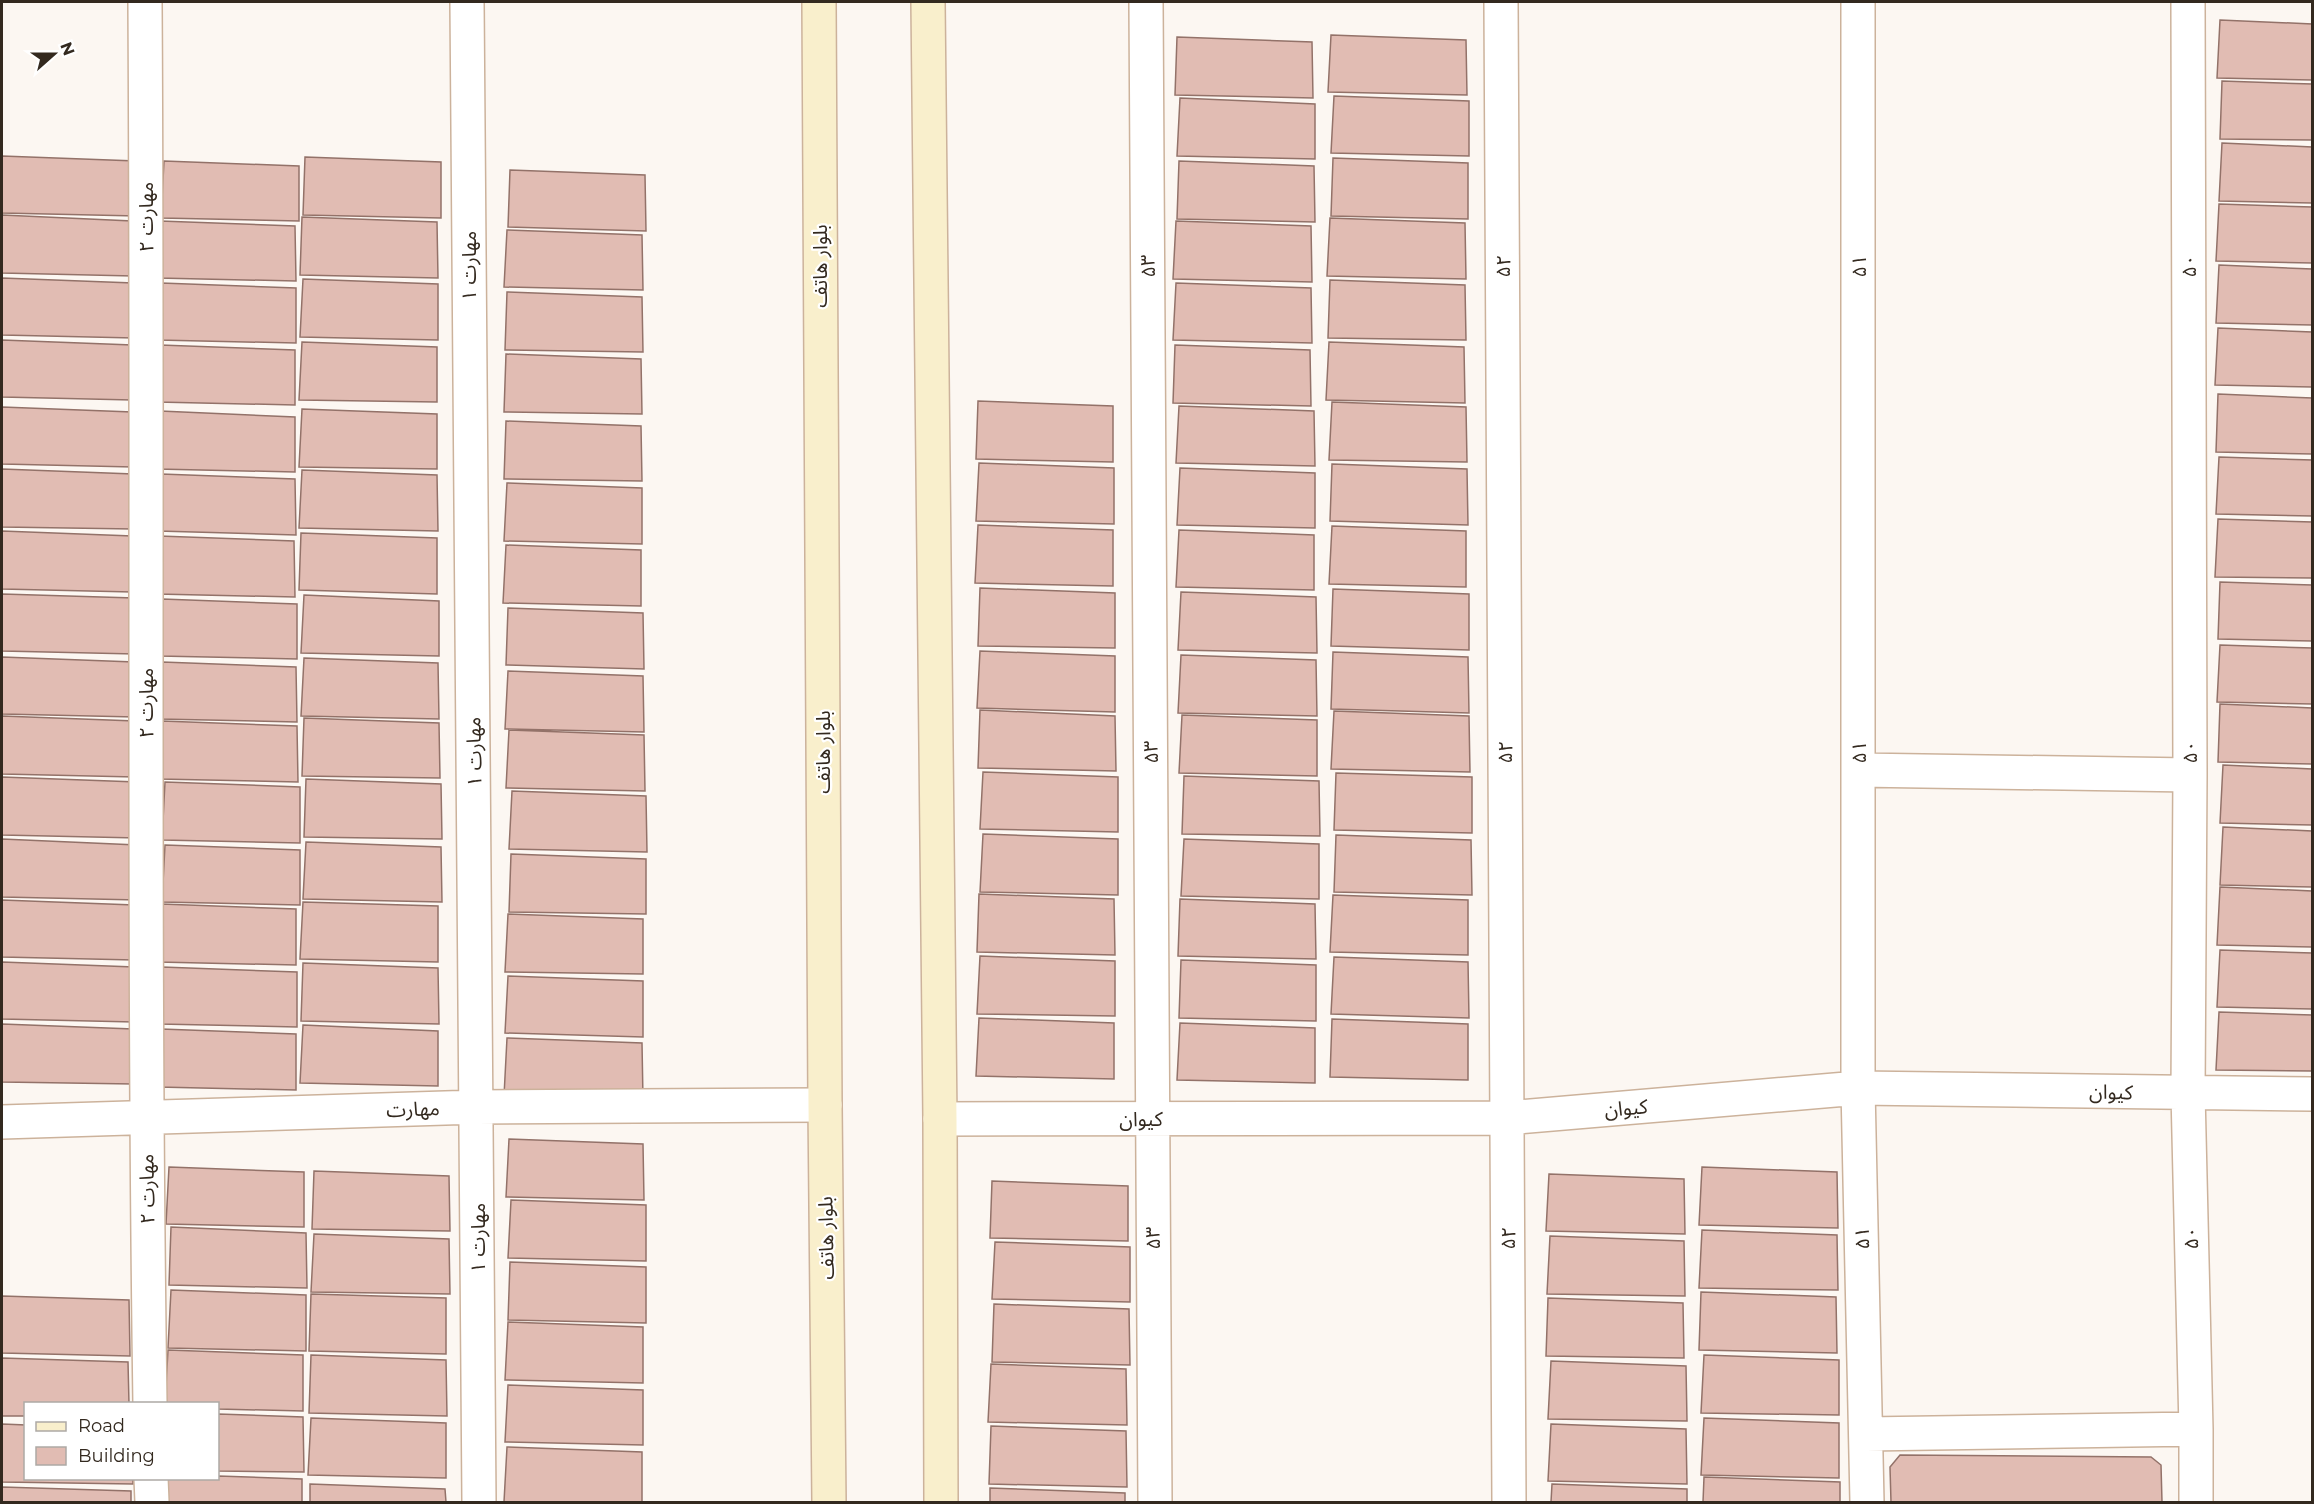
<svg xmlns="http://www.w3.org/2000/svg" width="2314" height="1504" font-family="Montserrat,'Noto Sans Arabic',sans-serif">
	<rect width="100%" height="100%" fill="#fcf7f2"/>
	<!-- building -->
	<path fill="#e1bcb3" stroke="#937269" stroke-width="1.5" d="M2220 20 2312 24V80L2217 78Z
		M1331 35 1466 40 1467 95 1328 92Z
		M1177 37 1312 42 1313 98 1175 95Z
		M2222 81 2312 84V140L2220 139Z
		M1334 96 1469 101V156L1331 153Z
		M1180 98 1315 104V159L1177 156Z
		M2222 143 2312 147V203L2219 201Z
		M2 156 136 161 137 216 2 213Z
		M305 157 441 162V218L303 215Z
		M1333 158 1468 163V219L1331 216Z
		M164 161 299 166V221L161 218Z
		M1179 161 1314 166 1315 222 1177 219Z
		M510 170 645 175 646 231 508 227Z
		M2219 204 2312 207V263L2216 261Z
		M2 215 132 221 133 276 2 273Z
		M302 217 437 222 438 278 300 275Z
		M1330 218 1465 223 1466 279 1327 276Z
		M160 221 295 226 296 281 158 278Z
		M1176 221 1311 226 1312 282 1173 279Z
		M507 230 642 235 643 290 504 287Z
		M2219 265 2312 269V325L2216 323Z
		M2 278 133 283 134 338 2 335Z
		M303 279 438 284V340L300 337Z
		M1330 280 1465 285 1466 340 1328 338Z
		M161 283 296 288V343L158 340Z
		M1176 283 1311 288 1312 343 1173 340Z
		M507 292 642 297 643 352 505 350Z
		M2218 328 2312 332V387L2215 385Z
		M2 340 132 345V400L2 397Z
		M302 342 437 347V402L299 400Z
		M1329 342 1464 347 1465 403 1326 400Z
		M160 345 295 350V405L157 402Z
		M1175 345 1310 350 1311 406 1173 403Z
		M506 354 641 359 642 414 504 412Z
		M2218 394 2312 398V454L2216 452Z
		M978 401 1113 406V462L976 459Z
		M1332 402 1466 407 1467 462 1329 460Z
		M1179 406 1314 411 1315 466 1176 463Z
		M2 407 132 412 133 467 2 464Z
		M302 409 437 414V469L299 467Z
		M160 411 295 417V472L157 469Z
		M506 421 641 426 642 481 504 479Z
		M2219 457 2312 460V516L2216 514Z
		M979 463 1114 468V524L976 521Z
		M1332 464 1467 469 1468 525 1330 521Z
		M1180 468 1315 473V528L1177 525Z
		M2 469 133 474V529L2 527Z
		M302 470 437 475 438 531 299 528Z
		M161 474 295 479 296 535 158 531Z
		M507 483 642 488V544L504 541Z
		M2218 519 2312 522V578L2215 577Z
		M978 525 1113 530V586L975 583Z
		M1332 526 1466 531V587L1329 584Z
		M1179 530 1314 535V590L1176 587Z
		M2 531 132 536V592L2 589Z
		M301 533 437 538V594L299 590Z
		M159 536 294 541 295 597 157 594Z
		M506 545 641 550V606L503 603Z
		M2220 582 2312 585V641L2218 639Z
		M980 588 1115 593V648L978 646Z
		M1333 589 1469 594V650L1331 646Z
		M1181 592 1316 597 1317 653 1178 650Z
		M2 594 134 598 135 654 2 651Z
		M304 595 439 601V656L301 653Z
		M162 599 297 604V659L159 656Z
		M508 608 643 613 644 669 506 665Z
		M2220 645 2312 648V704L2217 702Z
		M980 651 1115 656V712L977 708Z
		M1333 652 1468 657 1469 713 1331 709Z
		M1181 655 1316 660 1317 716 1178 713Z
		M2 657 134 662 135 717 2 714Z
		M304 658 438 663 439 719 301 716Z
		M162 662 296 667 297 722 159 719Z
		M508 671 643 676 644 732 505 729Z
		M2220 704 2312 708V764L2218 762Z
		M980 710 1115 716 1116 771 978 768Z
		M1334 711 1469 716 1470 772 1331 769Z
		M1182 715 1317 720V776L1179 773Z
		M2 716 135 721V777L2 774Z
		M304 718 439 723 440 778 302 776Z
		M162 721 297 726 298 782 159 779Z
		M509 730 644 735 645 791 506 788Z
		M2223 765 2312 769V825L2220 823Z
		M983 772 1118 777V832L980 829Z
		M1336 773 1472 777V833L1334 830Z
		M1184 776 1319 781 1320 836 1182 834Z
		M2 777 137 782 138 838 2 835Z
		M306 779 441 784 442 839 304 837Z
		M165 782 300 787V843L162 840Z
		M512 791 646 796 647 852 509 849Z
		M2223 827 2312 831V887L2220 885Z
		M983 834 1118 839V895L980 892Z
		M1336 835 1471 840 1472 895 1334 892Z
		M2 839 137 845 138 900 2 897Z
		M1184 839 1319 844V899L1181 896Z
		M306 842 441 847 442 902 303 899Z
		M165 845 300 850V905L162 902Z
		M511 854 646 859V914L509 912Z
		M2220 887 2312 891V947L2217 945Z
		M979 894 1114 899 1115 955 977 952Z
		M1333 895 1468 900V955L1330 952Z
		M1180 899 1315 904 1316 959 1178 956Z
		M2 900 134 905V960L2 957Z
		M303 902 438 906V962L300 959Z
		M161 904 296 909V965L158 962Z
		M508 914 643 919V974L505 972Z
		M2220 950 2312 953V1009L2217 1007Z
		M980 956 1115 961V1016L977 1014Z
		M1334 957 1468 962 1469 1018 1331 1014Z
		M1181 960 1316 965V1021L1179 1018Z
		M2 962 134 967V1022L2 1019Z
		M303 963 438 968 439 1024 301 1021Z
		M162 967 297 972V1027L159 1024Z
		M508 976 643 981V1037L505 1033Z
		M2219 1012 2312 1015V1071L2216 1070Z
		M979 1018 1114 1023V1079L976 1076Z
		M1332 1019 1468 1024V1080L1330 1077Z
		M1180 1023 1315 1028V1083L1177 1080Z
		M2 1024 133 1029V1084L2 1082Z
		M303 1025 438 1031V1086L300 1083Z
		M161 1029 296 1034V1090L158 1087Z
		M507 1038 642 1043 643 1099 504 1096Z
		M509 1139 643 1144 644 1200 506 1197Z
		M169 1167 304 1172V1227L166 1224Z
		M1702 1167 1837 1172 1838 1228 1699 1225Z
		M314 1171 449 1176 450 1231 312 1229Z
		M1549 1174 1684 1179 1685 1234 1546 1231Z
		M992 1181 1128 1186V1241L990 1238Z
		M511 1200 646 1205V1261L508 1258Z
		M171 1227 306 1233 307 1288 169 1285Z
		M1702 1230 1837 1235 1838 1290 1699 1288Z
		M314 1234 449 1239 450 1294 311 1292Z
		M1550 1236 1684 1241 1685 1296 1547 1294Z
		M995 1242 1130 1247V1302L992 1299Z
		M510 1262 646 1267V1323L508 1320Z
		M171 1290 306 1295V1351L168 1348Z
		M1701 1292 1836 1297 1837 1353 1699 1350Z
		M311 1294 446 1298V1354L309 1351Z
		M2 1296 129 1300 130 1356 2 1353Z
		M1548 1298 1683 1303 1684 1358 1546 1356Z
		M994 1304 1129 1309 1130 1365 992 1362Z
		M508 1322 643 1327V1383L505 1380Z
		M168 1350 303 1355V1411L218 1409V1404H165Z
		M311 1355 446 1360 447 1416 309 1413Z
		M1704 1355 1839 1360V1415L1701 1413Z
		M2 1358 128 1362 129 1404H26V1416H2Z
		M1551 1361 1686 1366 1687 1421 1548 1419Z
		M991 1364 1126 1369 1127 1425 988 1422Z
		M508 1385 643 1390V1445L505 1442Z
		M218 1414 303 1417 304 1472 218 1471Z
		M311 1418 446 1423V1478L308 1475Z
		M1704 1418 1839 1423V1478L1701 1475Z
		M2 1424 26 1425V1478H133V1484L2 1482Z
		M1551 1424 1686 1429 1687 1484 1548 1481Z
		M991 1426 1126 1431 1127 1487 989 1484Z
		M507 1447 642 1452V1502H504Z
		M1900 1455 2151 1457 2161 1465 2162 1502H1891L1890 1467Z
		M218 1476 302 1479V1502H166L167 1478H218Z
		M1704 1477 1840 1482V1502H1703Z
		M310 1484 445 1489 446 1502H310Z
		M1552 1484 1687 1489V1502H1551Z
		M2 1487 131 1491V1502H2Z
		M990 1488 1125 1493V1502H990Z"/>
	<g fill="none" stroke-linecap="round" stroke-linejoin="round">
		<defs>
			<path id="minor" d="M145 2C148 469 143 936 150 1404
				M467 2 479 1502
				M1146 2 1155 1502
				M1501 2 1509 1502
				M1858 2V1088L1867 1502
				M2188 2 2190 775 2188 1093 2196 1429V1502
				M1859 770 2190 775
				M940 1119 1507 1118 1858 1088 2312 1094
				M2 1122 477 1107 825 1105
				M1866 1434 2196 1429
				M151 1478 152 1502"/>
			<path id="secondary" d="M819 2 825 1105 829 1502
				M928 2 940 1119 941 1502"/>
		</defs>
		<!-- minor casing -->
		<use href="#minor" stroke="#ccb29b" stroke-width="36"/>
		<!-- secondary casing -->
		<use href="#secondary" stroke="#ccb29b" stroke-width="36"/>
		<!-- minor -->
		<use href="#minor" stroke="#fff" stroke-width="33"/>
		<!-- secondary -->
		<use href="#secondary" stroke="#f9efcc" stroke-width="33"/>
	</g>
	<g text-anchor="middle" stroke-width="4.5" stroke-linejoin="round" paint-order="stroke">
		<!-- street labels -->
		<g font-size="20" fill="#33291f" stroke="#fff">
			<text transform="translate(146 217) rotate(-90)" y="7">مهارت ۲</text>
			<text transform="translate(469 266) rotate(-90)" y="7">مهارت ۱</text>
			<text transform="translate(820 266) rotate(-90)" y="7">بلوار هاتف</text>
			<text transform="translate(1148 266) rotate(-90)" y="7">۵۳</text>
			<text transform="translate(1503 266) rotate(-90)" y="7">۵۲</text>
			<text transform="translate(1859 266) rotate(-90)" y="7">۵۱</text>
			<text transform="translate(2189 266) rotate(-90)" y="7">۵۰</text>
			<text transform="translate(146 703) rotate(-90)" y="7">مهارت ۲</text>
			<text transform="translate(474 752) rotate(-91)" y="7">مهارت ۱</text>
			<text transform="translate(823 752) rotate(-90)" y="7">بلوار هاتف</text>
			<text transform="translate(1151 752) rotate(-90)" y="7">۵۳</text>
			<text transform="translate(1505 752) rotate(-90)" y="7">۵۲</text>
			<text transform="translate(1859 752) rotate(-90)" y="7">۵۱</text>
			<text transform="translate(2190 752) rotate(-90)" y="7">۵۰</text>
			<text transform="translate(2111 1092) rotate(1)" y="7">کیوان</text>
			<text transform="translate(1626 1108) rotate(-5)" y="7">کیوان</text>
			<text transform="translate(413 1109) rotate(-2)" y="7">مهارت</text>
			<text x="1141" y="1126">کیوان</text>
			<text transform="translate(147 1189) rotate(-91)" y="7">مهارت ۲</text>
			<text transform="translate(478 1238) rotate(-90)" y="7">مهارت ۱</text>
			<text transform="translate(826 1238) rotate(-91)" y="7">بلوار هاتف</text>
			<text transform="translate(1153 1238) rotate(-90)" y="7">۵۳</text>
			<text transform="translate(1508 1238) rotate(-90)" y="7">۵۲</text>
			<text transform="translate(1862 1238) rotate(-91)" y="7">۵۱</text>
			<text transform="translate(2191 1238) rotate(-91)" y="7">۵۰</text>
		</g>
	</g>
	<!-- border -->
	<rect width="2314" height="1504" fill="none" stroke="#33291f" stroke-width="6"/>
	<!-- legend -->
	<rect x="24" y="1402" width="195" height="78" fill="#ffffff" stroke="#ada9a5" stroke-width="1.5"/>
	<rect x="36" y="1422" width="30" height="9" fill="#f9efcc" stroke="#ada9a5" stroke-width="1.5"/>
	<text x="78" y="1432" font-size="18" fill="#33291f">Road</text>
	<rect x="36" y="1447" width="30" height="18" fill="#e1bcb3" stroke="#ada9a5" stroke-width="1.5"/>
	<text x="78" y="1462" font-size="18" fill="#33291f">Building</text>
	<!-- north arrow -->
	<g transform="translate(54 54) rotate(69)" stroke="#ffffff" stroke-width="4.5" paint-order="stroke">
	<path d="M0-4.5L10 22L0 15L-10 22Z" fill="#33291f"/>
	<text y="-9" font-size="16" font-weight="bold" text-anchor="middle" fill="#33291f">N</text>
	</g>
</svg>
